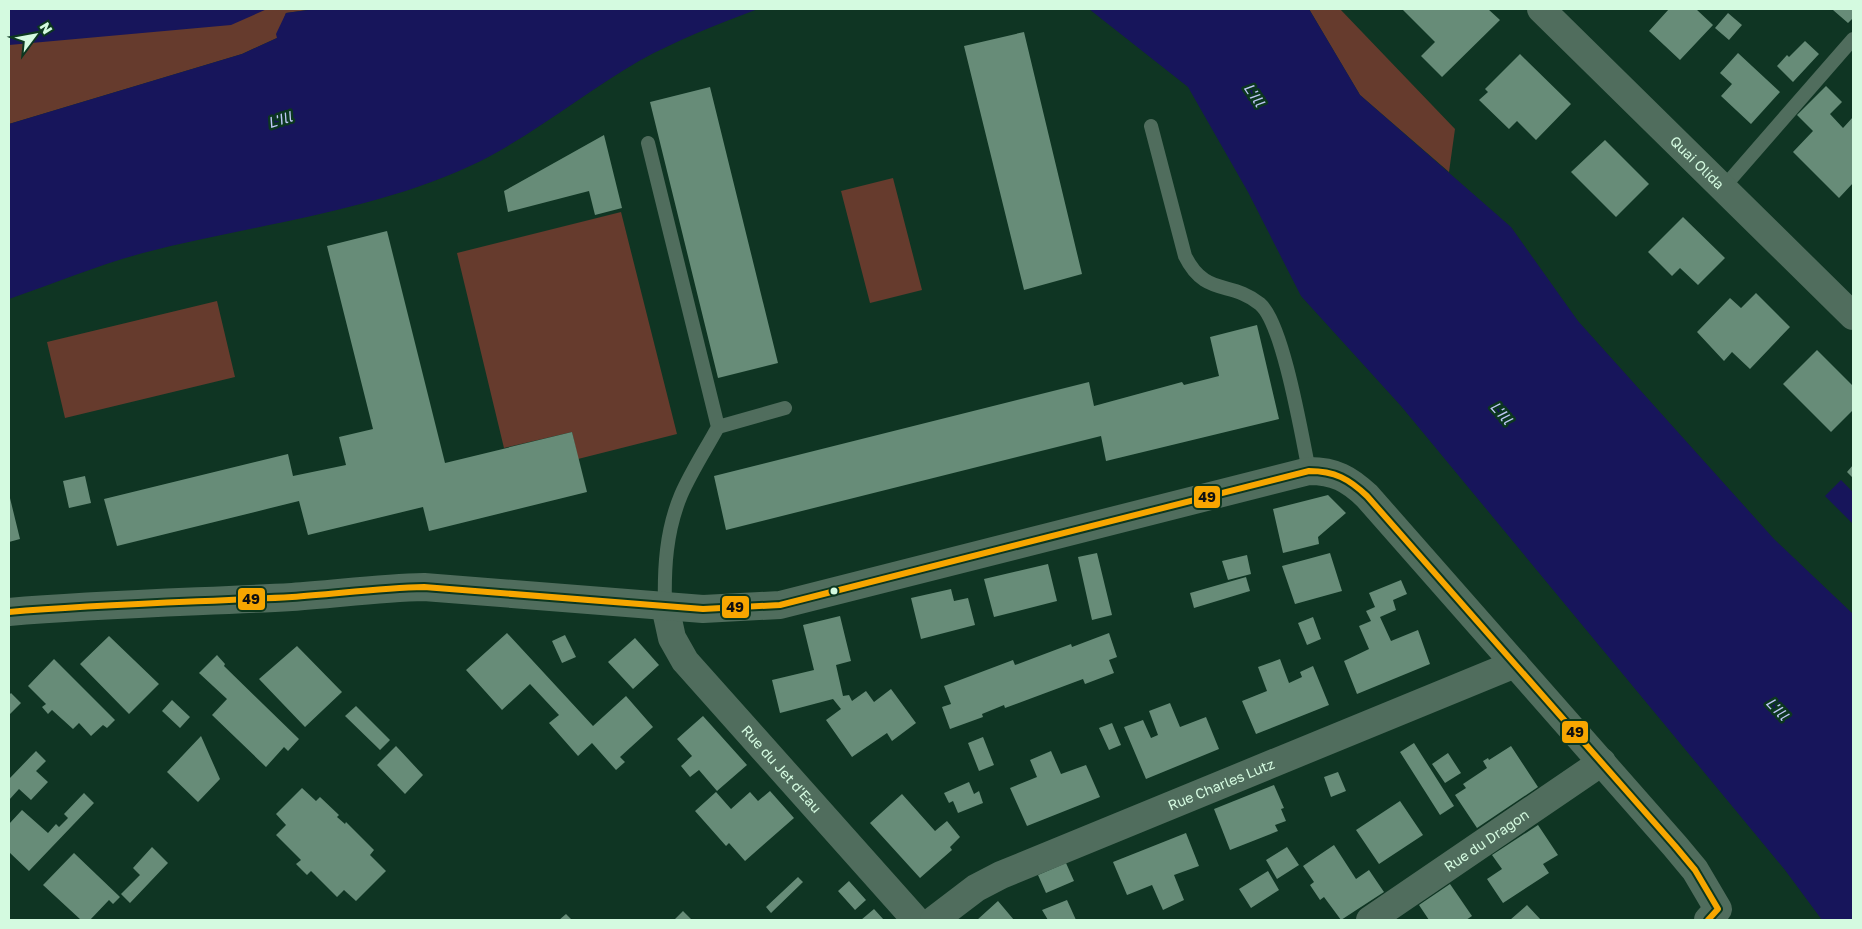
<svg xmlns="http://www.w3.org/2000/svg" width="1862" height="929" font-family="'Golos Text',sans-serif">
	<rect width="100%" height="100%" fill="#0f3523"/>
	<!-- green -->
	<path fill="#663b2d" d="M9 9H315L286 13 277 38 242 54 9 124Z
		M1309 9H1340L1455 129 1449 172 1360 95Z
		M893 178 922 290 870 303 841 191Z
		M621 212 677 434 578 459 572 432 504 448 457 253Z
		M217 301 235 377 65 418 47 342Z"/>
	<!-- water -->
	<path fill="#17155b" d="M9 9H267L231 25 9 45Z
		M315 9H758C718 24 677 40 639 61 582 94 530 138 470 166 368 213 250 225 143 253 98 265 53 284 9 299V124L242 54 277 38 276 34 286 13Z
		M1089 9H1309L1360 95 1511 227 1578 321 1774 539 1853 614V920H1822L1785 870 1401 406 1301 296 1248 192 1188 87Z
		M1841 480 1853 492V524L1825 496Z"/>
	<!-- building -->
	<path fill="#678c78" d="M1402 9H1488L1500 20 1442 77 1421 56 1435 42Z
		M1669 9H1696L1713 25 1680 60 1649 31Z
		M1835 9H1853V18L1848 23 1833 10Z
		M1728 13 1742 25 1729 40 1715 28Z
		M1024 32 1082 274 1024 290 964 46Z
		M1805 41 1819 54 1793 82 1777 66 1787 55 1789 57Z
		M1738 53 1780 92 1751 124 1721 96 1732 84 1720 73Z
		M1520 54 1571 104 1536 140 1517 121 1509 129 1479 100 1488 92 1485 89Z
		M1826 86 1842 102 1830 114 1843 128 1853 117V183L1839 198 1793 152 1813 131 1797 115Z
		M710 87 778 363 718 378 650 102Z
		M604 135 622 208 595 215 589 191 508 212 504 191Z
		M1605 140 1649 184 1616 217 1571 172Z
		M1683 217 1725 258 1698 285 1680 268 1672 276 1648 252Z
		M387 231 445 463 572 432 587 492 429 531 423 507 308 535 299 501 117 546 104 499 288 454 293 476 346 465 339 437 373 429 327 246Z
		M1756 293 1790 327 1750 369 1732 352 1724 361 1697 332 1730 298 1741 308Z
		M1257 325 1279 419 1106 461 1101 436 726 530 714 476 1089 382 1094 406 1182 382 1184 385 1219 376 1210 337Z
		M1817 350 1853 386V410L1831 432 1783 384Z
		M1853 465V478L1847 472Z
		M85 476 91 503 69 508 63 481Z
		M9 494 20 539 9 542Z
		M1328 495 1346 513 1318 537 1319 544 1283 553 1273 509Z
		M1097 553 1112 615 1092 620 1078 557Z
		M1330 553 1342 591 1295 604 1282 566Z
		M1247 555 1251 574 1228 580 1222 561Z
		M1048 564 1057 601 994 617 984 579Z
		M1246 577 1250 591 1194 608 1190 593Z
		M1401 580 1407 594 1393 600 1396 610 1380 617 1391 641 1418 630 1430 664 1357 694 1344 661 1369 649 1359 626 1371 621 1366 611 1375 607 1369 593Z
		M951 589 954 601 968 598 975 625 921 639 911 598Z
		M840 616 851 661 836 665 843 696 849 695 852 701 866 691 874 702 891 689 916 723 892 741 887 733 852 757 826 720 841 709 833 699 780 713 772 680 814 670 803 625Z
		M1313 617 1321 639 1307 645 1298 623Z
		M507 633 593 726 626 696 653 727 620 757 625 762 616 770 592 743 578 756 549 723 559 715 530 684 502 710 466 670Z
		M1109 633 1117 657 1109 660 1114 673 1085 684 1083 679 1005 708 1004 705 982 714 983 717 950 729 942 707 951 704 944 686 1013 660 1015 665 1071 644 1072 647Z
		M565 635 576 657 562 663 552 641Z
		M109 636 159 684 129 714 80 664Z
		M635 638 659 665 633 689 608 662Z
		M297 646 342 692 305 727 259 679Z
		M217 655 225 664 224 666 299 739 288 751 284 747 266 767 212 715 227 699 199 673Z
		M54 659 115 720 107 728 103 725 91 736 79 723 73 729 52 710 48 714 42 707 46 704 28 686Z
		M1280 659 1289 683 1302 677 1300 672 1313 666 1329 705 1256 734 1242 701 1267 691 1258 667Z
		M11 693 21 703 9 715V695Z
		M172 700 190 717 180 728 162 711Z
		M1170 703 1180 727 1206 717 1219 749 1146 779 1124 727 1143 720 1151 738 1158 735 1149 711Z
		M356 706 390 740 380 750 345 716Z
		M703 716 747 765 717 791 699 770 690 777 681 766 692 756 677 739Z
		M1112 723 1121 745 1109 750 1099 728Z
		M201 736 220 779 198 802 167 772Z
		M983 737 994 765 979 771 968 743Z
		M1414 743 1454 806 1440 815 1400 752Z
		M396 746 423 775 405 794 377 765Z
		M1511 746 1538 787 1477 828 1455 795 1466 788 1463 784 1487 768 1483 761 1488 758 1489 760Z
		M36 751 46 761 36 771 48 782 31 800 19 789 9 800V779Z
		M1051 751 1061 774 1086 765 1100 797 1027 826 1010 788 1037 777 1030 760Z
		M1448 753 1461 773 1445 783 1432 764Z
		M1338 772 1346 791 1331 797 1324 777Z
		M969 782 974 794 979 791 983 803 958 813 953 801 949 803 944 793Z
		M1274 785 1284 808 1281 809 1286 821 1275 825 1278 831 1230 850 1214 809Z
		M302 788 316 801 320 797 339 815 337 817 345 824 346 822 374 850 370 855 386 871 356 901 344 890 337 897 311 871 307 875 296 864 301 860 276 835 286 825 276 814Z
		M770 791 794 818 745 861 729 843 726 846 695 811 716 792 731 809 750 792 758 801Z
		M84 793 94 803 29 871 9 852V824L22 810 48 833 56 824 59 827 68 818 64 814Z
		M902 794 935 831 947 821 960 837 950 847 952 850 920 878 870 823Z
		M1400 801 1423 835 1379 864 1356 830Z
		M1538 825 1558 855 1543 864 1549 873 1503 903 1487 879 1502 869 1492 855Z
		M1186 833 1199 866 1174 875 1184 900 1163 910 1152 885 1127 895 1113 862Z
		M1334 845 1356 879 1369 870 1384 892 1341 920 1324 897 1320 900 1310 885 1314 882 1303 866Z
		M152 847 168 863 130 903 121 894 140 875 133 868Z
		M1287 847 1299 865 1277 879 1266 860Z
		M74 853 120 897 113 904 109 900 90 920H81L43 885Z
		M1066 863 1074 881 1046 893 1038 875Z
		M1268 871 1279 890 1251 908 1239 889Z
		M798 877 803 882 771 913 766 907Z
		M849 881 866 900 855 910 838 891Z
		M1450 884 1472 916 1466 920H1429L1419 905Z
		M1067 900 1076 920H1048L1042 910Z
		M998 901 1014 920H977Z
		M1527 905 1541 920H1510Z
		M874 909 884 920H861Z
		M683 911 692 920H674Z
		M566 914 572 920H559Z"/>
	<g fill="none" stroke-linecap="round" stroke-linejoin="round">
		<!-- service -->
		<path stroke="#506d5d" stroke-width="14" d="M1151 126 1185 256C1205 297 1231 280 1260 304 1283 323 1302 437 1309 471
			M648 143 718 427C706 449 691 472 681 495 666 531 664 568 665 606
			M1723 188 1853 39
			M718 427 785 408"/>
		<!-- minor -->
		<g stroke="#506d5d" stroke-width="28">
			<path id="s1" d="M1541 9 1853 316"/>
			<path id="s2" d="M665 606 672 638 685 661 916 920"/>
			<path d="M9 612C103 604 198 602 292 597 336 594 380 588 424 587L703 609 780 605 1309 471C1335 471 1349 479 1367 496L1675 846 1695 870 1718 909 1708 920"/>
			<path id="s3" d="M934 920 976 888 1001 875 1515 664"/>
			<path id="s4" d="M1370 920 1602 762"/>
		</g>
		<defs>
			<path id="bus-1" d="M9 612C103 604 198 602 292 597 336 594 380 588 424 587L703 609 780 605 1309 471C1335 471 1349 479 1367 496L1675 846 1695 870 1718 909 1708 920"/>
		</defs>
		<!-- bus-1 casing -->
		<use href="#bus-1" stroke="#0c3720" stroke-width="10"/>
		<!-- bus-1 -->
		<use href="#bus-1" stroke="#f7a600" stroke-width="6"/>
	</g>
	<!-- markers -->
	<circle fill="#d4fae0" stroke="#0c3720" stroke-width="2" cx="834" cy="591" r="4.5"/>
	<g text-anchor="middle" stroke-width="5" stroke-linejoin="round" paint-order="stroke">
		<!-- street labels -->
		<g font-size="14" fill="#d4fae0" stroke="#0c3720">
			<text dy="5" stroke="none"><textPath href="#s1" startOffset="219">Quai Olida</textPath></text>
			<text dy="5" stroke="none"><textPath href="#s2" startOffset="204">Rue du Jet d'Eau</textPath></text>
			<text dy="5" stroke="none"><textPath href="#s3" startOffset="319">Rue Charles Lutz</textPath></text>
			<text dy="5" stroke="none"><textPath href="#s4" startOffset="141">Rue du Dragon</textPath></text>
		</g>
		<!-- water labels -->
		<g font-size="15" font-style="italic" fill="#bfc8f6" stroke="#0c3720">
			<text transform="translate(1254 95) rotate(56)" y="5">L'Ill</text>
			<text transform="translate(280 120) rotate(-18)" y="5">L'Ill</text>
			<text transform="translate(1501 413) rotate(49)" y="5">L'Ill</text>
			<text transform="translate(1777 709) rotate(46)" y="5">L'Ill</text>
		</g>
	</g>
	<g stroke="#0c3720" stroke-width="2">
		<rect x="1193" y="485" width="28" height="24" rx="5" fill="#f7a600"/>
		<rect x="237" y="587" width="29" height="24" rx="5" fill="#f7a600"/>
		<rect x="721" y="595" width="29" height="24" rx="5" fill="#f7a600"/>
		<rect x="1561" y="720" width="28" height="24" rx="5" fill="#f7a600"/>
	</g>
	<g font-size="14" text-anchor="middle" font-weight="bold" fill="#111">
		<text x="1207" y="502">49</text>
		<text x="251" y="604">49</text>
		<text x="735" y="612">49</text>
		<text x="1575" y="737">49</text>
	</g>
	<!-- border -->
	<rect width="1862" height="929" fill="none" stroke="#d4fae0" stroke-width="20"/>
	<!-- north arrow -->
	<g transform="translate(35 35) rotate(58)" stroke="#0c3720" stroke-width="4" paint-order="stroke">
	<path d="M0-4L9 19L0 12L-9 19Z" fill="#d4fae0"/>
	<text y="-8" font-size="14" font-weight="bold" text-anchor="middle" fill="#d4fae0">N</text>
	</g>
</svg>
